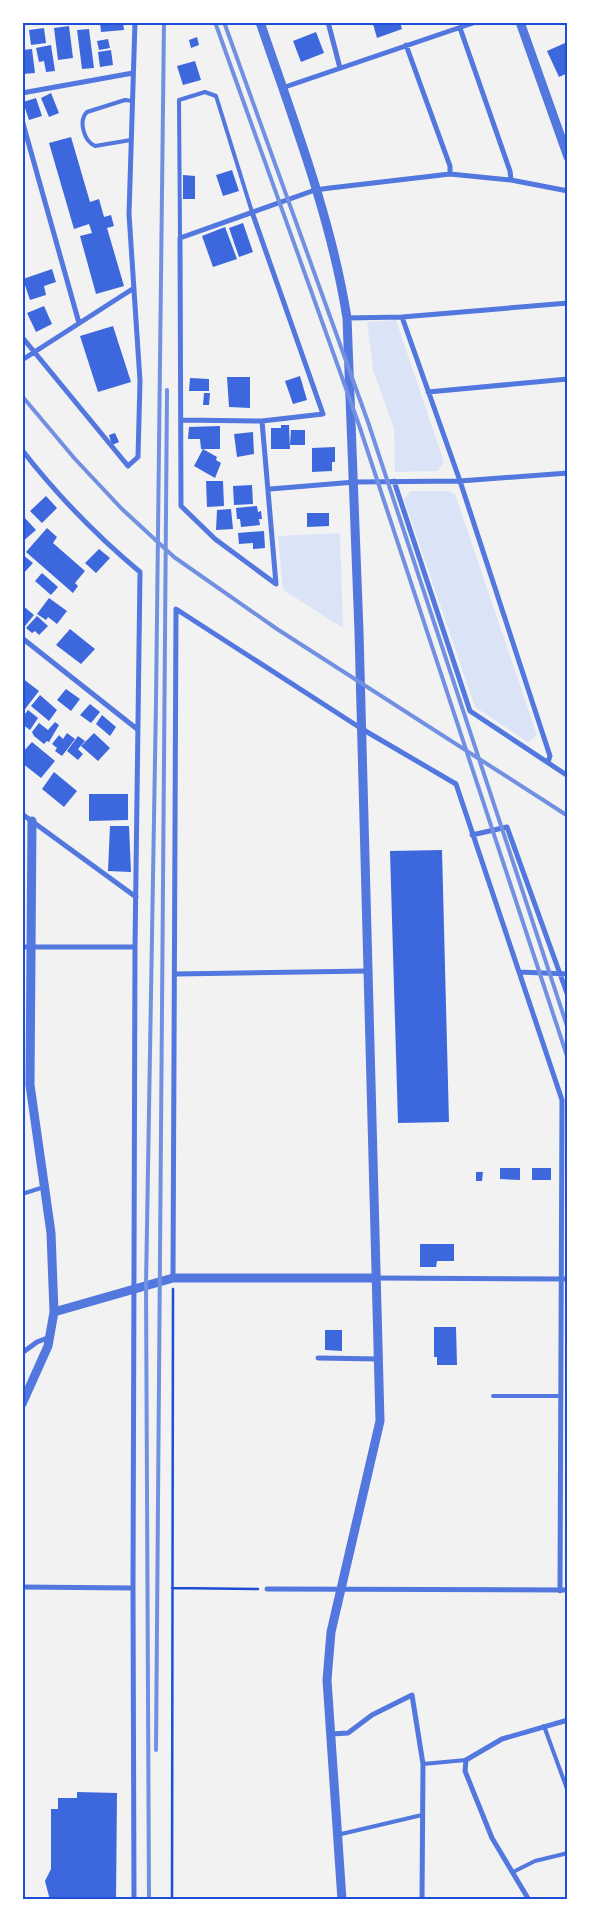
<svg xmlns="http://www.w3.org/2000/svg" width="590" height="1922" font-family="'Golos Text',sans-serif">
	<rect width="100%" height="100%" fill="#f2f2f2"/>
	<!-- green -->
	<path fill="#dbe4f7" d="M396 320 444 462 438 471 395 472 394 428 373 370 367 322Z
		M410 491H448L455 494 537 735 528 742 475 707 404 499Z
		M340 533 343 628 283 590 278 536Z"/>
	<!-- building -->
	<path fill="#3d67dc" d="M100 22H123L124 30 101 32Z
		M377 22H400L402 29 377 38 373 24Z
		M69 26 73 58 58 60 54 28Z
		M44 28 46 43 31 45 29 30Z
		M89 29 94 68 82 69 77 30Z
		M316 32 324 53 301 62 293 41Z
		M197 37 199 45 191 48 189 40Z
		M108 39 110 48 99 50 97 41Z
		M565 43 568 73 559 77 547 51Z
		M51 45 55 71 46 72 44 61 39 62 36 48Z
		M32 49 35 73 22 74V50Z
		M111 50 113 65 100 67 98 52Z
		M195 61 201 80 183 85 177 66Z
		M51 93 59 113 49 117 41 98Z
		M36 98 42 116 29 120 23 102Z
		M71 137 90 202 99 199 104 217 111 215 114 226 107 228 124 286 96 294 80 236 92 233 89 224 74 229 49 143Z
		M232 170 239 191 223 196 216 175Z
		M183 175 195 176V199H183Z
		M243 223 253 252 239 257 229 228Z
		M225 227 237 259 213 267 202 236Z
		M52 269 56 282 44 286 46 295 30 300 23 279Z
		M44 306 52 324 36 332 27 313Z
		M113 326 131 382 98 392 80 336Z
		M300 376 307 400 293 404 285 381Z
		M227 377H250V408L229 407Z
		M190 378 209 379V391H189Z
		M204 393H210L209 405H203Z
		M281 425H289L290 449H271V428H281Z
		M220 426V449H203L217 457 216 460 221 463 215 478 194 466 203 449H201L200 439H188L189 427Z
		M291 430H305V445H290Z
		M253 432 254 454 237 457 234 434Z
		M115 433 119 442 112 445 109 435Z
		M335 447V462H332V471L312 472V448Z
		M206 481H223L224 506 207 507Z
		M252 485 253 504 234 505 233 486Z
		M46 496 57 508 42 523 30 511Z
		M257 506 258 512 261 511 262 519H259L260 525 241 527 240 519H237L236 508Z
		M231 509 233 529 216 530 217 510Z
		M307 513H329V526L307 527Z
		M24 517 36 530 22 542V518Z
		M47 528 57 537 53 543 85 571 75 583 78 586 73 593 26 552Z
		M264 531 265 548 253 549V543L239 544 238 533Z
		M99 549 110 558 96 573 85 563Z
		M22 554 33 563 22 575Z
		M42 573 58 587 51 595 35 581Z
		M49 598 67 611 57 624 48 617 46 620 37 614Z
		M22 605 34 615 25 626 22 624Z
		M37 616 48 626 39 635 35 631 32 633 26 628Z
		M70 629 95 649 81 664 56 645Z
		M22 678 39 691 22 713Z
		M66 689 80 699 71 711 57 700Z
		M40 695 57 710 49 721 31 706Z
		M90 704 100 712 91 723 80 715Z
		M28 710 38 718 30 730 22 724V718Z
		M102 715 116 727 110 736 96 724Z
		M55 722 59 725 49 742 47 741 44 744 34 736 32 732 39 723 48 730Z
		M67 733 75 739 62 756 55 751 57 748 52 744 59 735 63 739Z
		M94 733 110 748 98 761 81 746Z
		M78 736 85 741 78 749 83 754 78 760 67 751Z
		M32 742 55 761 41 778 22 763V753Z
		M54 772 77 791 64 807 42 789Z
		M89 794H128V820L89 821Z
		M110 826H129L131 872 108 871Z
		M442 850 449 1122 398 1123 390 851Z
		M500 1168H520V1180L500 1179Z
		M532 1168H551V1180H532Z
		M476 1172H483L482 1181H476Z
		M420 1244H454V1261H437L436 1267H420Z
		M434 1327H456L457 1365H437V1357H434Z
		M325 1330H342V1351L325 1350Z
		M77 1792 117 1793 116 1900H50L45 1881 51 1869V1809H58V1798H77Z"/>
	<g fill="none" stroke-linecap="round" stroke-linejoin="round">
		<!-- path -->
		<path stroke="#1d4ed8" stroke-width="2.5" d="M172 1588 258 1589
			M172 1900 173 1289"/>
		<!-- service -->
		<path stroke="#5277de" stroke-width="4" d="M131 140 95 146C84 141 78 121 87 112L125 100 133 101
			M180 238 179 100 205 92 216 96 252 212
			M22 1194 44 1187
			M493 1396H561
			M544 1726 567 1789
			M423 1764 466 1760
			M337 1835 422 1815
			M513 1872 535 1861 568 1853"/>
		<!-- minor -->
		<path stroke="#5277de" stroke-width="5" d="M328 22 340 68
			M460 28 510 171 511 180
			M406 45 450 166V174
			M282 88 476 22
			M22 93 133 73
			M22 120 79 323
			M402 317 460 481 550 756 548 762
			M347 318 402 317 568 303
			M22 337 128 466 138 457 140 381 129 214 135 22
			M22 360 134 288
			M428 392 568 379
			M181 420 262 421 323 414 252 212
			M262 421 276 584 215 539 181 506 180 238 315 190 330 188 450 174 511 180 568 191
			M22 450C57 495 97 536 140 572L135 947 133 1588 134 1900
			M394 481 470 711 568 776
			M270 489 355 482 460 481 568 473
			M22 638 137 729
			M22 814 136 897
			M472 835 507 827 568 996
			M22 947H135
			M519 972 568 974
			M176 974 368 971
			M173 1278 176 609 362 729 456 784 562 1100 560 1591
			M376 1278 568 1279
			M22 1353 37 1342 50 1337
			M318 1358 378 1359
			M22 1587 133 1588
			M267 1589 568 1590
			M331 1734 348 1733 372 1715 412 1695 423 1764 422 1900
			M529 1900 492 1838 465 1771 466 1760 502 1739 568 1720"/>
		<!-- tertiary -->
		<path stroke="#5277de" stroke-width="9" d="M260 22C293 119 331 217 347 318L359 632 380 1421 331 1632 327 1680 342 1900
			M520 22 568 157
			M54 1312 173 1278H376
			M22 1404 48 1346 54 1312 51 1233 30 1085 32 821"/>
		<!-- rail -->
		<path stroke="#7290e2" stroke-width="4" d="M215 22 359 425 568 1059
			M224 22 368 422 568 1029
			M22 396 75 459 122 509 174 557 277 629 568 816
			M156 1750 167 390
			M149 1900 146 1285 156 702 164 22"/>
	</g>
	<!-- border -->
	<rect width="590" height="1922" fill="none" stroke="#ffffff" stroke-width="48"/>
	<rect x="24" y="24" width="542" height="1874" fill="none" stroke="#1d4ed8" stroke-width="2"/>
</svg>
